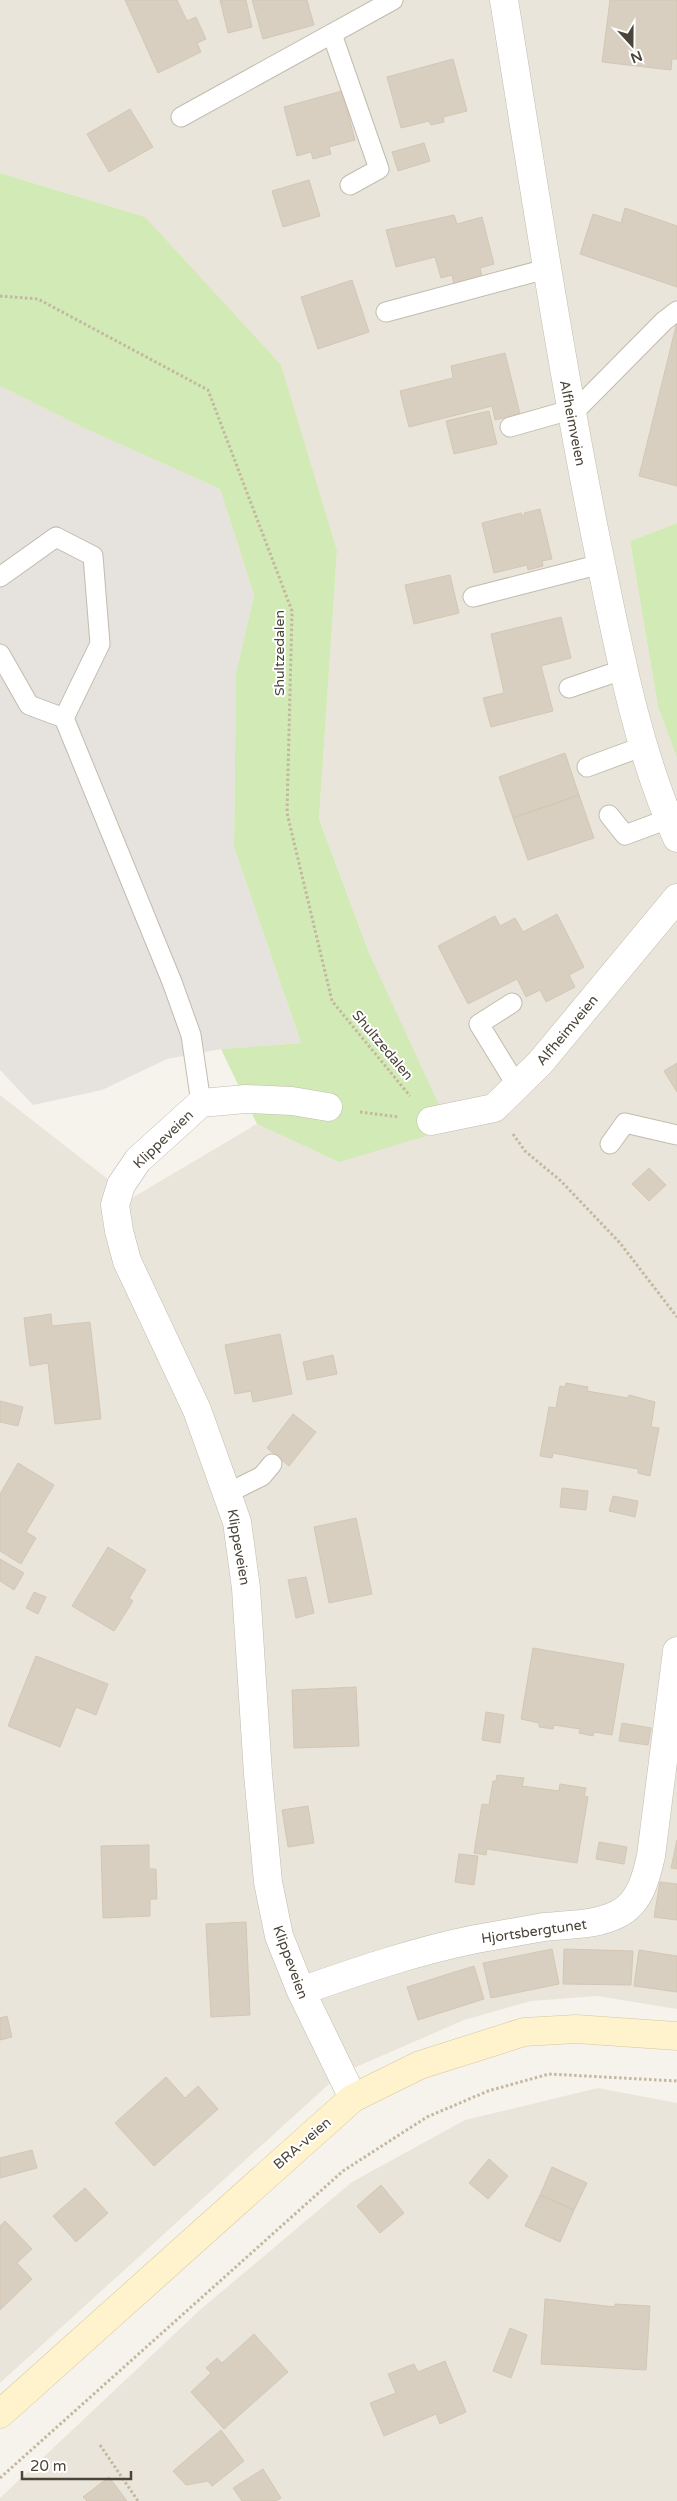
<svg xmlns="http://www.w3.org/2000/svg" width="677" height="2501" font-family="'Varela Round',sans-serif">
	<rect width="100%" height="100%" fill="#f6f3ec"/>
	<!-- residential -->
	<path fill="#eae5da" d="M0 0H677V523L630 541 658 707 677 758V2009L597 1996 531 2001 464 2020 340 2074 0 2383V1095L132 1198 257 1124 339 1162 369 953 319 819 337 551 145 217 0 173Z
		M598 2088 677 2103V2501H0V2498L201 2309 352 2182 465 2120Z"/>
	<!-- industrial -->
	<path fill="#e6e2dd" d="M0 386 84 428 220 489 254 595 236 673 234 847 301 1043 221 1049 167 1059 102 1090 33 1105 0 1070Z"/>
	<!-- green -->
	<path fill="#d2eab5" d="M0 173 145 217 281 365 337 551 319 819 369 953 450 1129 339 1162 257 1124 221 1049 301 1043 234 847 236 673 254 595 220 489 84 428 0 386Z
		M677 523V758L658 707 630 541Z"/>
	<!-- building -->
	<path fill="#d8cfc1" stroke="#d3c7b4" d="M125 0H177L187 21 196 17 206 39 197 43 201 52 158 73Z
		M220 0H246L252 27 228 33Z
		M252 0H307L314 25 263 39Z
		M610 0H677V59H672L671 70 602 62Z
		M453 59 467 111 443 117 444 122 431 125 429 121 401 128 387 77Z
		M342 91 355 140 329 147 331 154 313 159 311 152 297 156 284 107Z
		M130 109 153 147 109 172 87 134Z
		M424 143 430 161 398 171 392 152Z
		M309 180 320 216 283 227 272 191Z
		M625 208 677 226V287L580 254 593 214 621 223Z
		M454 215 457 224 482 217 494 264 480 268 483 281 455 289 452 275 441 278 435 257 396 267 386 230Z
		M352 280 369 332 318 349 301 297Z
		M677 322V486L639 476Z
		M505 353 520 414 495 420 492 406 409 427 400 391 453 378 451 366Z
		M489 411 497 444 454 454 446 421Z
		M540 509 552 559 542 561 543 566 528 570 527 565 494 573 482 523 521 513 522 516 525 515 524 513Z
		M450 575 459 613 414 624 405 585Z
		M561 617 571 658 541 666 553 711 491 727 483 698 504 693 491 634Z
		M565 753 579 795 513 818 499 777Z
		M579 795 594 838 528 860 513 818Z
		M557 914 584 967 569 975 575 987 546 1002 540 990 526 997 517 979 468 1004 438 946 495 916 500 926 515 918 523 932Z
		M677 1063V1092L664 1071Z
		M649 1168 666 1185 649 1201 632 1184Z
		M51 1314 52 1326 90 1322 101 1419 55 1424 48 1363 30 1366 24 1318Z
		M280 1334 292 1394 253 1402 251 1391 235 1394 225 1345Z
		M333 1355 337 1374 307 1380 303 1362Z
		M566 1383 588 1387 587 1391 628 1398 629 1395 655 1402 651 1427 659 1428 650 1476 638 1473V1469L553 1453 552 1458 540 1456 549 1407 556 1408 560 1386 565 1387Z
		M0 1401 23 1407 18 1426 0 1422Z
		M293 1414 316 1432 289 1466 267 1448Z
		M18 1463 54 1485 26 1532 36 1538 21 1564 0 1551V1494Z
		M562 1488 588 1491 586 1510 560 1507Z
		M613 1496 638 1501 635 1517 609 1511Z
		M356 1518 372 1594 329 1603 314 1527Z
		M108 1547 146 1570 129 1598 133 1601 114 1631 72 1606Z
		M0 1559 24 1573 14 1590 0 1581Z
		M306 1577 314 1613 296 1618 288 1580Z
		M34 1592 46 1597 38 1614 26 1608Z
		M533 1648 624 1664 612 1735 594 1732 593 1736 579 1733 580 1729 554 1725 553 1729 539 1727V1723L521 1719Z
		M36 1656 108 1684 96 1715 76 1707 60 1747 8 1726Z
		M356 1687 359 1746 294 1748 292 1690Z
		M486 1712 504 1715 500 1743 482 1740Z
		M622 1723 651 1728 648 1745 619 1741Z
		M497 1775 524 1778 522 1786 559 1791 560 1784 586 1788 584 1796 588 1797 577 1863 487 1849 486 1855 474 1853 482 1804 489 1805 493 1781H496Z
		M308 1806 314 1843 288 1847 282 1810Z
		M677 1840V1869L671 1868Z
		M599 1842 627 1847 624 1864 596 1859Z
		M149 1845V1869H156L157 1899H150V1916L103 1918 101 1846Z
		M459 1854 478 1856 474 1885 455 1882Z
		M660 1882 677 1884V1920L654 1917Z
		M246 1922 250 2015 211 2017 206 1924Z
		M552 1949 559 1984 491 1998 483 1963Z
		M564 1949 633 1951 631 1985 563 1984Z
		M639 1950 677 1956V1992L634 1986Z
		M474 1966 484 1999 418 2020 407 1987Z
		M7 2016 12 2037 0 2040V2018Z
		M166 2077 185 2098 198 2086 218 2109 154 2166 115 2123Z
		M32 2150 37 2168 0 2178V2158Z
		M489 2159 508 2176 488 2199 469 2183Z
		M552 2167 587 2183 574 2210 540 2195Z
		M381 2185 404 2213 380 2233 357 2206Z
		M85 2188 108 2213 76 2242 53 2216Z
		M540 2195 574 2210 560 2242 525 2226Z
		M5 2221 32 2249 17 2263 32 2279 0 2310V2226Z
		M545 2299 615 2307V2304L650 2306 646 2370 541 2364Z
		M510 2328 527 2335 511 2378 493 2371Z
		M254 2334 288 2372 224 2429 191 2392 211 2373 206 2368 217 2358 222 2363Z
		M445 2361 466 2412 440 2424 436 2414 384 2436 370 2403 396 2393 388 2374 414 2364 418 2372Z
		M221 2430 244 2461 212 2486 208 2481 186 2485 173 2471Z
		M263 2469 281 2498 276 2501H242L233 2488Z
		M109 2477 127 2501H87L83 2497Z"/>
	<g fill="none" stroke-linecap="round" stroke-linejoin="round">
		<defs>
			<path id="lane" d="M332 34 379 169 350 185
				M181 117 393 0
				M386 312 546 269
				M571 415 664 321 677 311
				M510 427 570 410
				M0 577 56 537 93 556 100 644 64 718 172 982 191 1035 201 1103
				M473 597 601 564
				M0 654 29 705 64 718
				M569 688 625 669
				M587 767 644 746
				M609 815 625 835 668 819
				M512 1003 479 1024 517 1086
				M610 1144 625 1123 677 1135
				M228 1493 262 1476 272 1464"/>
			<path id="street" d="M504 0C533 180 560 360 596 539 617 639 635 745 677 838
				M328 1107 292 1101 246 1099 201 1103 138 1160 121 1185 115 1205 119 1231 127 1261 197 1410 237 1522 246 1588 258 1774 268 1882 279 1936 301 1991 353 2098
				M431 1121 494 1108 540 1063 677 898
				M301 1991C358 1971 416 1951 476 1939 499 1935 521 1931 544 1927 570 1924 594 1926 618 1914 640 1903 646 1878 651 1856L677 1651"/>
			<path id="secondary" d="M0 2414 353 2098 420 2065 524 2032 576 2029 677 2036"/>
		</defs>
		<!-- lane casing -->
		<use href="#lane" stroke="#c2bbae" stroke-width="21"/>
		<!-- street casing -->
		<use href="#street" stroke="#c2bbae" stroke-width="29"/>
		<!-- secondary casing -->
		<use href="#secondary" stroke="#d6c79b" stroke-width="29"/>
		<!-- path -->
		<path stroke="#c4b79f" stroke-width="3" stroke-dasharray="2.5 2.5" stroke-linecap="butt" d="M0 296 38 299 208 390 292 611 287 813 332 1001 410 1096
			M360 1112 399 1117
			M513 1134 525 1151 561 1181 620 1243 677 1317
			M100 2445 138 2501
			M0 2478 343 2171 427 2117 488 2091 549 2074 677 2081"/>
		<!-- lane -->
		<use href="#lane" stroke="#fff" stroke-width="19"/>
		<!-- street -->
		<use href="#street" stroke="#fff" stroke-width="28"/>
		<!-- secondary -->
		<use href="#secondary" stroke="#fff3cd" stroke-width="28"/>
	</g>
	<g text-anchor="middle" stroke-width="4" stroke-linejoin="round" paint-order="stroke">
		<!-- street labels -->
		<g font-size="14" fill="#4b4439" stroke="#fff">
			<text transform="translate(573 423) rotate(79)" y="5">Alfheimveien</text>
			<text transform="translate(279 653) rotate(-90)" y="5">Shultzedalen</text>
			<text transform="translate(567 1030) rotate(-50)" y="5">Alfheimveien</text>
			<text transform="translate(383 1045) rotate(50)" y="5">Shultzedalen</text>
			<text transform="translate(163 1139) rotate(-44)" y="5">Klippeveien</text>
			<text transform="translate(239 1547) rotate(80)" y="5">Klippeveien</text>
			<text transform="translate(534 1931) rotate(-8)" y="5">Hjortsbergtunet</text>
			<text transform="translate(291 1962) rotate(70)" y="5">Klippeveien</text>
			<text transform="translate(302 2143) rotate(-41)" y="5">BRA-veien</text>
		</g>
	</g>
	<!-- north arrow -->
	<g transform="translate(632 45) rotate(159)" stroke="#ffffff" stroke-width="4" paint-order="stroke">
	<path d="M0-4L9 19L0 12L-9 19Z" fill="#4b4439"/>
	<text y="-8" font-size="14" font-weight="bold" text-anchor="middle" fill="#4b4439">N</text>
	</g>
	<!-- scale -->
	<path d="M22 2471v8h109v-8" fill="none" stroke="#4b4439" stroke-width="2.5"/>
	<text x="30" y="2471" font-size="15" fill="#4b4439" stroke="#ffffff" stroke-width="4" paint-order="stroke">20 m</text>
</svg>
